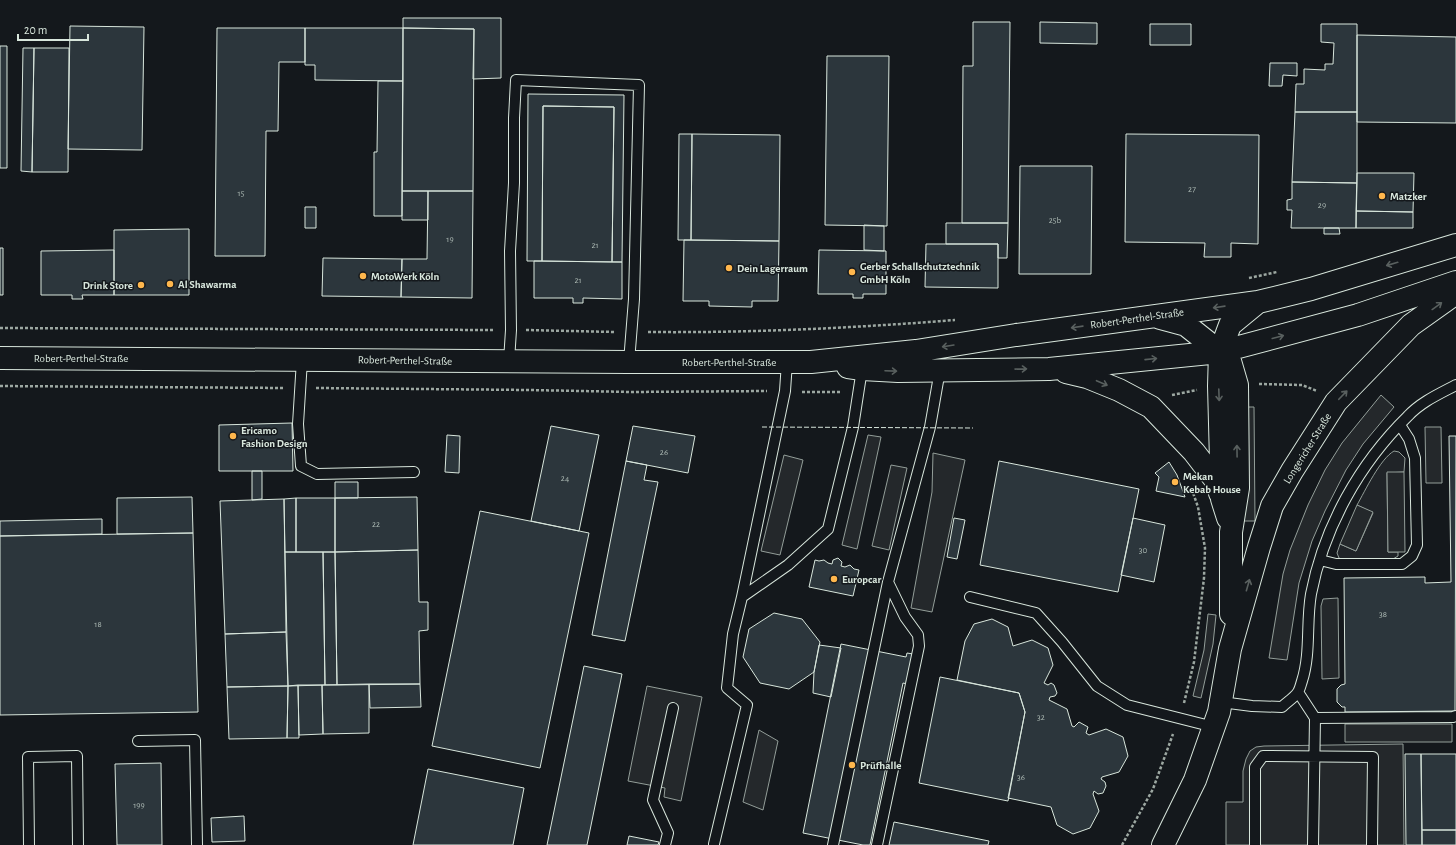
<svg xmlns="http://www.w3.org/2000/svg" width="1456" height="845" font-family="'Alegreya Sans',sans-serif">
	<rect width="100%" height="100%" fill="#14181c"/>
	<!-- green -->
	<path fill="#202428" stroke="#939e99" d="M1394 451 1399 452 1405 458 1404 472 1387 473 1388 552H1398V556L1393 559 1342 560 1339 558 1337 553 1340 544 1356 551 1373 513 1357 505C1365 491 1380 459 1394 451Z"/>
	<!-- parking -->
	<path fill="#24282b" stroke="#939e99" d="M1381 395 1394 407 1363 444 1346 470 1325 511 1312 541 1299 583 1287 660 1269 658 1283 574 1290 550 1308 505 1325 470 1342 443Z
		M1243 407H1254L1255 521H1244Z
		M1425 427H1441L1442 483H1426Z
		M868 435 881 437 857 549 842 545Z
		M933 453 965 460 932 612 911 608 932 492Z
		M784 455 803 460 780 555 761 551Z
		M891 465 907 468 889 550 872 546Z
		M1387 472H1404L1405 552H1388Z
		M1357 505 1373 512 1356 551 1340 544Z
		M1338 598 1339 678 1322 679 1321 606 1323 599Z
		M1208 614 1216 615 1213 644 1201 698 1193 696 1204 650Z
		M647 686 702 697 681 801 664 797 665 788 628 781Z
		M1345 724H1452V742H1345Z
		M759 730 778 741 763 810 743 802Z
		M1403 744 1404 845H1226V802H1243V771L1246 759 1250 751 1256 747 1264 746Z"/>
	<!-- building -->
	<path fill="#2c363c" stroke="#d8e6dc" d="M403 18H501V78L473 79 474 29 403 28Z
		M973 22H1010L1008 223H962L963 66H973Z
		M1040 22 1097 23V44L1040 43Z
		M1150 24H1191V45H1150Z
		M1321 24H1357V112H1295L1296 84H1304V69L1325 70V64H1333L1334 43 1321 42Z
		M70 26 144 27 142 150 68 149Z
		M217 28H305V62H279L278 131H266L265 256H215Z
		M305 28H403V81L315 80V65H305Z
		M403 28 474 29 473 191H402Z
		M1357 35 1456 37V123L1357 122Z
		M0 46H7V168H0Z
		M23 48H34L32 172 21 171Z
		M34 48H69L68 172H32Z
		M827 56H889L887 226 825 225Z
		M1270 63H1297V76L1283 75 1282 86H1269Z
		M378 81H403L402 216H374V152H377Z
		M528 94 624 95 622 262H612L614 107 543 106 542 261H527Z
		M543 106 614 107 612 262 542 261Z
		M1295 112H1357V183L1292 182Z
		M679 134H692L691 240H678Z
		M692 134 780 135 779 241 691 240Z
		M1126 134 1259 135 1258 244 1231 243V257H1204L1205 243 1125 242Z
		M1020 166H1092L1091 274H1019Z
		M1357 173H1414L1413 212 1356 211Z
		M1292 182 1357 183 1356 228H1291L1292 210H1287V200L1292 199Z
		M402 191H428V220H402Z
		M428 191H473L472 298 401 297 402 259H427Z
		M305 207H316V228H305Z
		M1356 211 1413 212V228H1356Z
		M946 223H1008L1007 258H998V244H946Z
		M864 225 884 226V251L864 250Z
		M1324 228H1339L1340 234H1324Z
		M189 229V295H114V230Z
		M684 240 779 241 778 301H752V307L709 306V301H683Z
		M926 244H998V288L925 287Z
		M0 248H3V295H0Z
		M114 250V295H82L83 299H72V295H41V251Z
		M819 250 886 251V294H863V298H853V294H818Z
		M323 258 402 259 401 297 322 296Z
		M534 261 622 262V299L583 298V303H573V298H534Z
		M292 423 293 471H219V425Z
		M551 426 599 435 579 531 531 521Z
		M633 426 695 436 688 473 626 461Z
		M447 435 460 436 459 473 445 472Z
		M1449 436H1456L1455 711 1345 712V707H1342L1337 702V689L1341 685 1345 684 1344 578 1425 577V583L1451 582Z
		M626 461 647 465 644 480 658 482 625 641 592 635Z
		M999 461 1139 489 1118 592 980 565Z
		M1169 462 1177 475 1185 497 1156 491 1159 477 1155 473Z
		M252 471H262V499L252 500Z
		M335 482H358V498H335Z
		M192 497 193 533 117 534V498Z
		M417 497 418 550 335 552V498Z
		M296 498V552H285L284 499Z
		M296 498H335V552H296Z
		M284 499 286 632 225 634 220 501Z
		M480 511 589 533 540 768 432 746Z
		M954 518 965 520 957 559 947 557Z
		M1133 518 1165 525 1154 582 1121 575Z
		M102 519V534L0 536V521Z
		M193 533 198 712 0 715V536Z
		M418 550 419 602H428V630L419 631 420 684 337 685 335 552Z
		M285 552H323L325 685 288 686Z
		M323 552H335L337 685H325Z
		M838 558 842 562 841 566 845 567 850 565 854 569 859 570 853 596 809 587 815 560 819 561 824 560 828 563 832 564 833 560Z
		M774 613 802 619 820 642 814 672 789 689 760 683 743 657 749 629Z
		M992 619 1008 627 1013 646 1032 640 1048 648 1053 665 1044 683 1048 685 1051 683 1054 685 1057 693 1055 696 1050 697 1049 700 1067 709 1072 726 1074 727 1079 722 1088 727 1086 733 1089 735 1106 729 1123 737 1128 756 1119 772 1102 777 1101 779 1105 782 1106 786 1103 793 1098 794 1094 791 1093 794 1099 811 1090 828 1073 834 1057 825 1051 807 1008 798 1025 712 1019 693 957 680 965 641 974 624Z
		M286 632 288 686 227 687 225 634Z
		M841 644 906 657 907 653 913 654 907 684 903 683 870 845H863L803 833Z
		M819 645 841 648 831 697 813 693 814 672Z
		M584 666 622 674 587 845H547Z
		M940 677 1019 693 1025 712 1008 801 919 783Z
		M369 684H420L421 707 370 708Z
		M369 684V733L323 734 322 685Z
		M298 685H322L323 734 299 735Z
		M298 685 299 738H287L288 686Z
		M288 686 287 738 229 739 227 687Z
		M1405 754H1421L1422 845H1406Z
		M1421 754H1456V830H1422Z
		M161 763 162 845H117L115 764Z
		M428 769 524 788 513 845H413Z
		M244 816 245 841 212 842 211 818Z
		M894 822 989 841 988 845H889Z
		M1422 830H1456V845H1422Z
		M629 836 659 842 658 845H627Z"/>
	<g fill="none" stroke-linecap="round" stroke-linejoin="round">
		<defs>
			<path id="lane" d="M302 360 298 424 301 466 317 474 414 472
				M509 361 511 330 510 251 514 183V118L516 80 639 85 634 299 629 362
				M1320 560 1336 564H1402L1412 556 1417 545 1415 458 1409 439 1400 425
				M742 597 785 391 787 362
				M970 597 1036 613 1062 642 1097 686 1127 705 1214 727
				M1298 692 1315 718 1313 845
				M1221 702 1252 706 1282 707C1287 702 1294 698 1298 692 1300 689 1301 684 1302 681 1311 653 1306 623 1311 594 1324 527 1359 464 1408 416 1421 402 1439 394 1456 385
				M1315 718 1453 717 1456 716
				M138 741 195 740 197 845
				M714 844 747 705 727 688 733 634 742 597 788 565 828 529 853 427 862 369
				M29 845 28 757 77 756 78 845
				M665 845 668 833 653 800 673 708
				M833 845 888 582 930 427 940 370
				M877 845 919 646 918 635 905 617 888 582
				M1255 845V767L1263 756 1373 757 1372 845"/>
			<path id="secondary" d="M1160 318 1186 325 1220 352 1230 361 1237 385 1238 488 1231 532V614
				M0 358 629 362H811L916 351 1016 335 1258 302 1311 289 1456 245
				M848 367 862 369 898 371 1049 369 1220 352 1358 315 1456 282
				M1066 372 1087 377 1119 390 1151 407 1194 452 1217 482 1220 493
				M1228 518 1222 499 1219 386 1220 352 1230 325 1258 302
				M1163 845 1195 780 1219 712 1230 649 1259 547 1272 506 1292 471 1336 402 1411 325 1456 293"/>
		</defs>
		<!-- lane casing -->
		<use href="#lane" stroke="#d8e6dc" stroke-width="12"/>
		<!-- secondary casing -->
		<use href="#secondary" stroke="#d8e6dc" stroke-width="24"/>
		<!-- path -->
		<path stroke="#9da8a2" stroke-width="2.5" stroke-dasharray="3 2" stroke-linecap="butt" d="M1249 278 1277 272
			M0 328 493 330
			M526 330 615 332
			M648 332C751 333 853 328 955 320
			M1259 384 1302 385 1317 391
			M0 386 283 388
			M316 388 529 390 632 392 767 391
			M802 392H841
			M1172 395 1197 390
			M1184 703 1194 662 1204 578 1205 548 1198 507 1192 490
			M1122 845 1153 789 1173 734"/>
		<!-- lane -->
		<use href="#lane" stroke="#14181c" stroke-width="10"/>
		<!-- secondary -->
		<use href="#secondary" stroke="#14181c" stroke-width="22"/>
		<!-- fence -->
		<path stroke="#d8e6dc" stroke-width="1" stroke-dasharray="5 2" stroke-linecap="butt" d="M762 427 973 428"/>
	</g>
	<!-- one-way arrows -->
	<defs><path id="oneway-shaft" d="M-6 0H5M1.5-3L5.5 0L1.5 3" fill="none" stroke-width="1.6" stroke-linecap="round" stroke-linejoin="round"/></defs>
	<g stroke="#59605f">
		<use href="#oneway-shaft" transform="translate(1392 264) rotate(164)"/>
		<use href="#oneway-shaft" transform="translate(1437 306) rotate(-36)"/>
		<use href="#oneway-shaft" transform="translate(1219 307) rotate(172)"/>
		<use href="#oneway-shaft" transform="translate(1077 327) rotate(172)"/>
		<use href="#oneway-shaft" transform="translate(1278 337) rotate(-15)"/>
		<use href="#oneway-shaft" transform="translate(948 346) rotate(171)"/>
		<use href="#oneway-shaft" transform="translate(1151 359) rotate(-6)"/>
		<use href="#oneway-shaft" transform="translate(1021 369) rotate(-1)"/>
		<use href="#oneway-shaft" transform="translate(891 371) rotate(2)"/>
		<use href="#oneway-shaft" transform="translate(1102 383) rotate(23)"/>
		<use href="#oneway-shaft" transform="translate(1219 395) rotate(88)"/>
		<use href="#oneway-shaft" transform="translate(1343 395) rotate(-46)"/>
		<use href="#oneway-shaft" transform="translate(1237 451) rotate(-91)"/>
		<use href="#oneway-shaft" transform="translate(1248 585) rotate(-74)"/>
	</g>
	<!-- markers -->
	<g fill="#ffb74d" stroke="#14181c" stroke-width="1.5">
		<circle cx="1382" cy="196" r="4"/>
		<circle cx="729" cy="268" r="4"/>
		<circle cx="852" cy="272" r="4"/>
		<circle cx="363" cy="276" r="4"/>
		<circle cx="170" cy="284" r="4"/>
		<circle cx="141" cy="285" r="4"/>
		<circle cx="233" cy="436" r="4"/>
		<circle cx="1175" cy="482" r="4"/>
		<circle cx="834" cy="579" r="4"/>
		<circle cx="852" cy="765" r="4"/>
	</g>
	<g text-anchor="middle" stroke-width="3" stroke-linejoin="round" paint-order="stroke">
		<!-- number labels -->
		<g font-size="9" fill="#adbab4">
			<text x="1192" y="192">27</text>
			<text x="241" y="196">15</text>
			<text x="1322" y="208">29</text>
			<text x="1055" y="223">25b</text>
			<text x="450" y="242">19</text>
			<text x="595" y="248">21</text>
			<text x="578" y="283">21</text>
			<text x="664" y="455">26</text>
			<text x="565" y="481">24</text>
			<text x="376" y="527">22</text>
			<text x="1143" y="553">30</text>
			<text x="1383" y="617">38</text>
			<text x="98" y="627">18</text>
			<text x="1041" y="720">32</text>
			<text x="1021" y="780">36</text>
			<text x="139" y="808">199</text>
		</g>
		<!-- poi labels -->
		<g font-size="11" font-weight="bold" fill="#d8e6dc" stroke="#14181c" text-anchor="start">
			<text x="1390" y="200">Matzker</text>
			<text x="860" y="270">Gerber Schallschutztechnik<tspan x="860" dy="13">GmbH Köln</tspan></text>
			<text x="737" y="272">Dein Lagerraum</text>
			<text x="371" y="280">MotoWerk Köln</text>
			<text x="178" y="288">Al Shawarma</text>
			<text x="133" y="289" text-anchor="end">Drink Store</text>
			<text x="241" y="434">Ericamo<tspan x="241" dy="13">Fashion Design</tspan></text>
			<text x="1183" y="480">Mekan<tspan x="1183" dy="13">Kebab House</tspan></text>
			<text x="842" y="583">Europcar</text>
			<text x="860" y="769">Prüfhalle</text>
		</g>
		<!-- street labels -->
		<g font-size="11" fill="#d8e6dc" stroke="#14181c">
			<text transform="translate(1137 318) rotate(-8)" y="4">Robert-Perthel-Straße</text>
			<text x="81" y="362">Robert-Perthel-Straße</text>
			<text transform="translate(405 360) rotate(1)" y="4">Robert-Perthel-Straße</text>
			<text x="729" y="366">Robert-Perthel-Straße</text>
			<text transform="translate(1307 448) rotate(-58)" y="4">Longericher Straße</text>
		</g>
	</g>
	<!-- scale -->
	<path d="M18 34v6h70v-6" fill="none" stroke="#d8e6dc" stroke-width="2"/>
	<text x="24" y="34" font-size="12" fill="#d8e6dc" stroke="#14181c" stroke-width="3" paint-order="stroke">20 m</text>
</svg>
